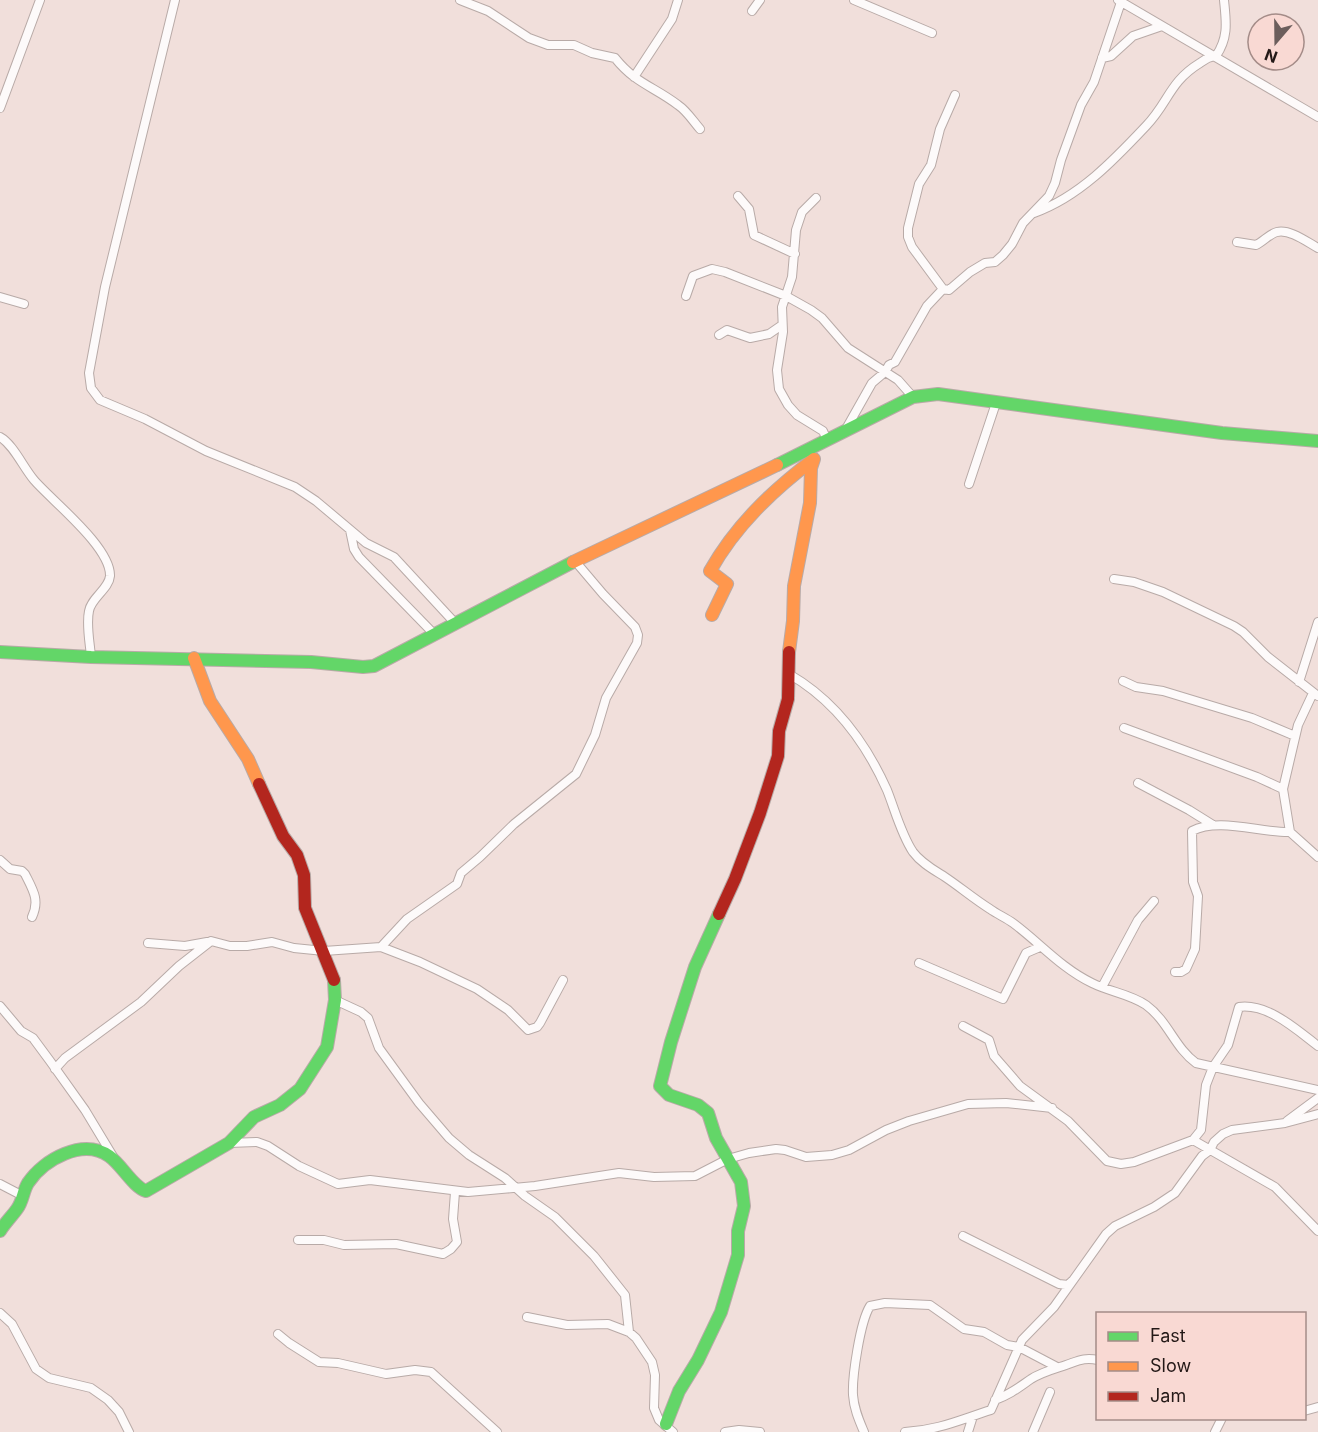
<svg xmlns="http://www.w3.org/2000/svg" width="1318" height="1432" font-family="Inter,sans-serif">
	<rect width="100%" height="100%" fill="#f1dfdb"/>
	<g fill="none" stroke-linecap="round" stroke-linejoin="round">
		<defs>
			<path id="street" d="M175 0 105 287 89 373 91 388 100 400 145 419 206 451 295 487 316 501 366 543 394 557 455 623
				M460 0 488 11 529 38 548 45H574L592 53 615 58C636 84 653 86 678 105 687 111 693 121 700 129
				M854 0 932 33
				M1118 0 1318 117
				M752 11 760 0
				M1102 58 1111 56 1133 36 1162 26
				M634 77 672 19 678 0
				M0 108 40 0
				M738 196 749 209 754 235 795 254
				M816 198 802 212 796 230 792 277 782 307 783 332 777 370 779 389 788 405 797 415 823 431 827 440
				M1034 213C1079 197 1114 160 1146 126 1169 102 1169 82 1200 63 1206 59 1208 57 1216 56 1229 37 1226 21 1224 0
				M1237 242 1256 245C1263 242 1269 234 1277 232 1290 229 1307 242 1318 248
				M943 289 912 247 908 237V228L919 184 931 165 940 129 955 95
				M686 296 693 276 712 269 725 272 786 296 811 310 822 318 848 348 898 380 913 397
				M0 297 24 304
				M719 335 727 330 750 338 769 334 782 325
				M846 429 872 383 885 372 889 365 895 362 927 306 943 289 949 290 970 272 985 263 995 262 1003 255 1012 244 1023 223 1049 196 1055 183 1061 160 1081 105 1094 82 1121 2
				M0 437C13 444 23 467 34 480 52 501 111 547 110 576 109 589 91 598 89 611 86 625 90 643 91 657
				M969 484 996 403
				M350 530 354 549 359 557 434 634
				M1114 579 1134 582 1163 592 1234 626 1243 632 1268 657 1318 696
				M789 674C834 700 866 743 887 790 895 810 901 834 913 852 921 863 934 870 945 877 960 887 974 899 990 909 997 914 1006 918 1013 923 1040 943 1061 968 1092 983 1110 992 1130 994 1146 1005 1168 1021 1175 1048 1196 1063L1318 1090
				M1123 681 1136 687 1163 691 1252 718 1295 736
				M1299 682 1318 622
				M1124 728 1257 777 1283 789
				M1138 783 1189 810 1213 825
				M1290 832 1283 789 1298 725 1313 693
				M0 860 10 869 22 871 25 874C33 890 40 900 32 917
				M148 943 185 946 207 942
				M381 947 407 919 457 884 461 873 480 857 514 824 576 774 595 735 606 698 637 643 638 635 635 627 603 594 575 561
				M919 963 1003 999 1026 953 1040 947
				M1175 972H1181L1186 969 1195 949 1198 896 1193 882 1192 831C1218 817 1261 833 1290 832L1318 857
				M1102 987 1138 920 1154 901
				M335 1000 361 1012 368 1018 379 1048 419 1103 449 1138 469 1155 505 1178 525 1196 555 1217 594 1256 625 1295 629 1332
				M0 1006 21 1031 33 1038 50 1061 85 1110 114 1158
				M963 1026 989 1040 994 1056 1020 1086 1068 1121 1107 1161 1121 1164 1134 1162 1193 1140 1201 1130 1206 1085 1213 1067 1228 1045 1239 1007C1268 1003 1297 1030 1318 1046
				M55 1069 65 1058 141 1002 179 966 211 941 230 946H247L272 942 294 948 324 951 381 947 420 962 477 989 508 1010 528 1030 537 1027 540 1023 563 980
				M1287 1121 1318 1098
				M1193 1140 1275 1187 1318 1231
				M229 1143 257 1142 268 1146 299 1166 338 1184 370 1180 468 1192 535 1186 619 1173 654 1177 695 1176 728 1159 749 1153 776 1149 785 1150 806 1157 832 1155 849 1150 886 1130 909 1121 968 1104 1006 1103 1052 1108
				M0 1184 23 1196
				M963 1236 1059 1284 1068 1285 1072 1281
				M298 1240H324L344 1245 396 1244 443 1254 451 1249 457 1242 453 1219 455 1192
				M0 1313 12 1324 36 1369 49 1378 91 1388 108 1400 119 1412 129 1432
				M527 1317 567 1325 608 1324 629 1332 636 1338 652 1362 655 1375 654 1408 659 1420 673 1432
				M278 1334 289 1343 319 1362 338 1363 386 1374 415 1370 431 1372 497 1432
				M995 1400C1011 1394 1018 1388 1031 1379 1042 1372 1054 1369 1066 1365 1078 1361 1084 1357 1098 1360
				M1304 1411 1318 1407
				M725 1432 739 1430 760 1432
				M864 1432C859 1420 854 1409 853 1395 852 1377 860 1322 870 1306L885 1303 930 1305 964 1329 984 1332 1007 1345 1019 1347 1057 1367
				M905 1432C939 1430 959 1420 991 1410L1022 1340 1054 1307 1106 1234 1115 1226 1154 1207 1175 1193 1202 1156 1210 1150 1214 1142 1223 1134 1232 1130 1285 1123 1318 1114
				M968 1432 973 1416
				M1033 1432 1050 1392
				M1215 1432 1222 1418"/>
			<path id="fast" d="M777 465 913 397 938 394 1222 433 1318 441
				M0 652 91 657 311 662 363 667 374 666 573 562
				M0 1231C5 1223 12 1216 17 1209 23 1201 23 1191 28 1183 44 1159 83 1138 109 1156 122 1165 133 1187 146 1191L229 1143 254 1117 280 1105 300 1089 327 1047 335 1000 334 980
				M666 1424 679 1391 698 1360 721 1312 738 1255V1231L744 1206 741 1182 716 1138 708 1113 698 1105 669 1095 660 1086 671 1042 695 967 719 914"/>
			<path id="slow" d="M573 562 777 465
				M712 615 727 584 710 571C736 525 772 491 814 459L811 468 810 503 794 586 793 621 789 652
				M194 658 210 701 248 759 259 784"/>
			<path id="jam" d="M259 784 283 836 297 855 304 875 305 908 334 980
				M719 914 735 879 760 813 778 756 779 731 788 699 789 652"/>
		</defs>
		<!-- street casing -->
		<use href="#street" stroke="#b8aaa7" stroke-width="10"/>
		<!-- fast casing -->
		<use href="#fast" stroke="#b8aaa7" stroke-width="14"/>
		<!-- slow casing -->
		<use href="#slow" stroke="#b8aaa7" stroke-width="14"/>
		<!-- jam casing -->
		<use href="#jam" stroke="#b8aaa7" stroke-width="14"/>
		<!-- street -->
		<use href="#street" stroke="#fdfafa" stroke-width="8"/>
		<!-- fast -->
		<use href="#fast" stroke="#63d668" stroke-width="12"/>
		<!-- slow -->
		<use href="#slow" stroke="#ff974d" stroke-width="12"/>
		<!-- jam -->
		<use href="#jam" stroke="#b3261e" stroke-width="12"/>
	</g>
	<!-- legend -->
	<rect x="1096" y="1312" width="210" height="108" fill="#f9d9d3" stroke="#a48c88" stroke-width="1.5"/>
	<rect x="1108" y="1332" width="30" height="9" fill="#63d668" stroke="#a48c88" stroke-width="1.5"/>
	<text x="1150" y="1342" font-size="18" fill="#241917">Fast</text>
	<rect x="1108" y="1362" width="30" height="9" fill="#ff974d" stroke="#a48c88" stroke-width="1.5"/>
	<text x="1150" y="1372" font-size="18" fill="#241917">Slow</text>
	<rect x="1108" y="1392" width="30" height="9" fill="#b3261e" stroke="#a48c88" stroke-width="1.5"/>
	<text x="1150" y="1402" font-size="18" fill="#241917">Jam</text>
	<!-- north arrow -->
	<g transform="translate(1276 42) rotate(200)"><circle r="28" fill="#f9d9d3" stroke="#a48c88" stroke-width="1.5"/>
	<path d="M0-4.5L10 22L0 15L-10 22Z" fill="#6c5e5c"/>
	<text y="-9" font-size="16" font-weight="bold" text-anchor="middle" fill="#241917">N</text>
	</g>
</svg>
